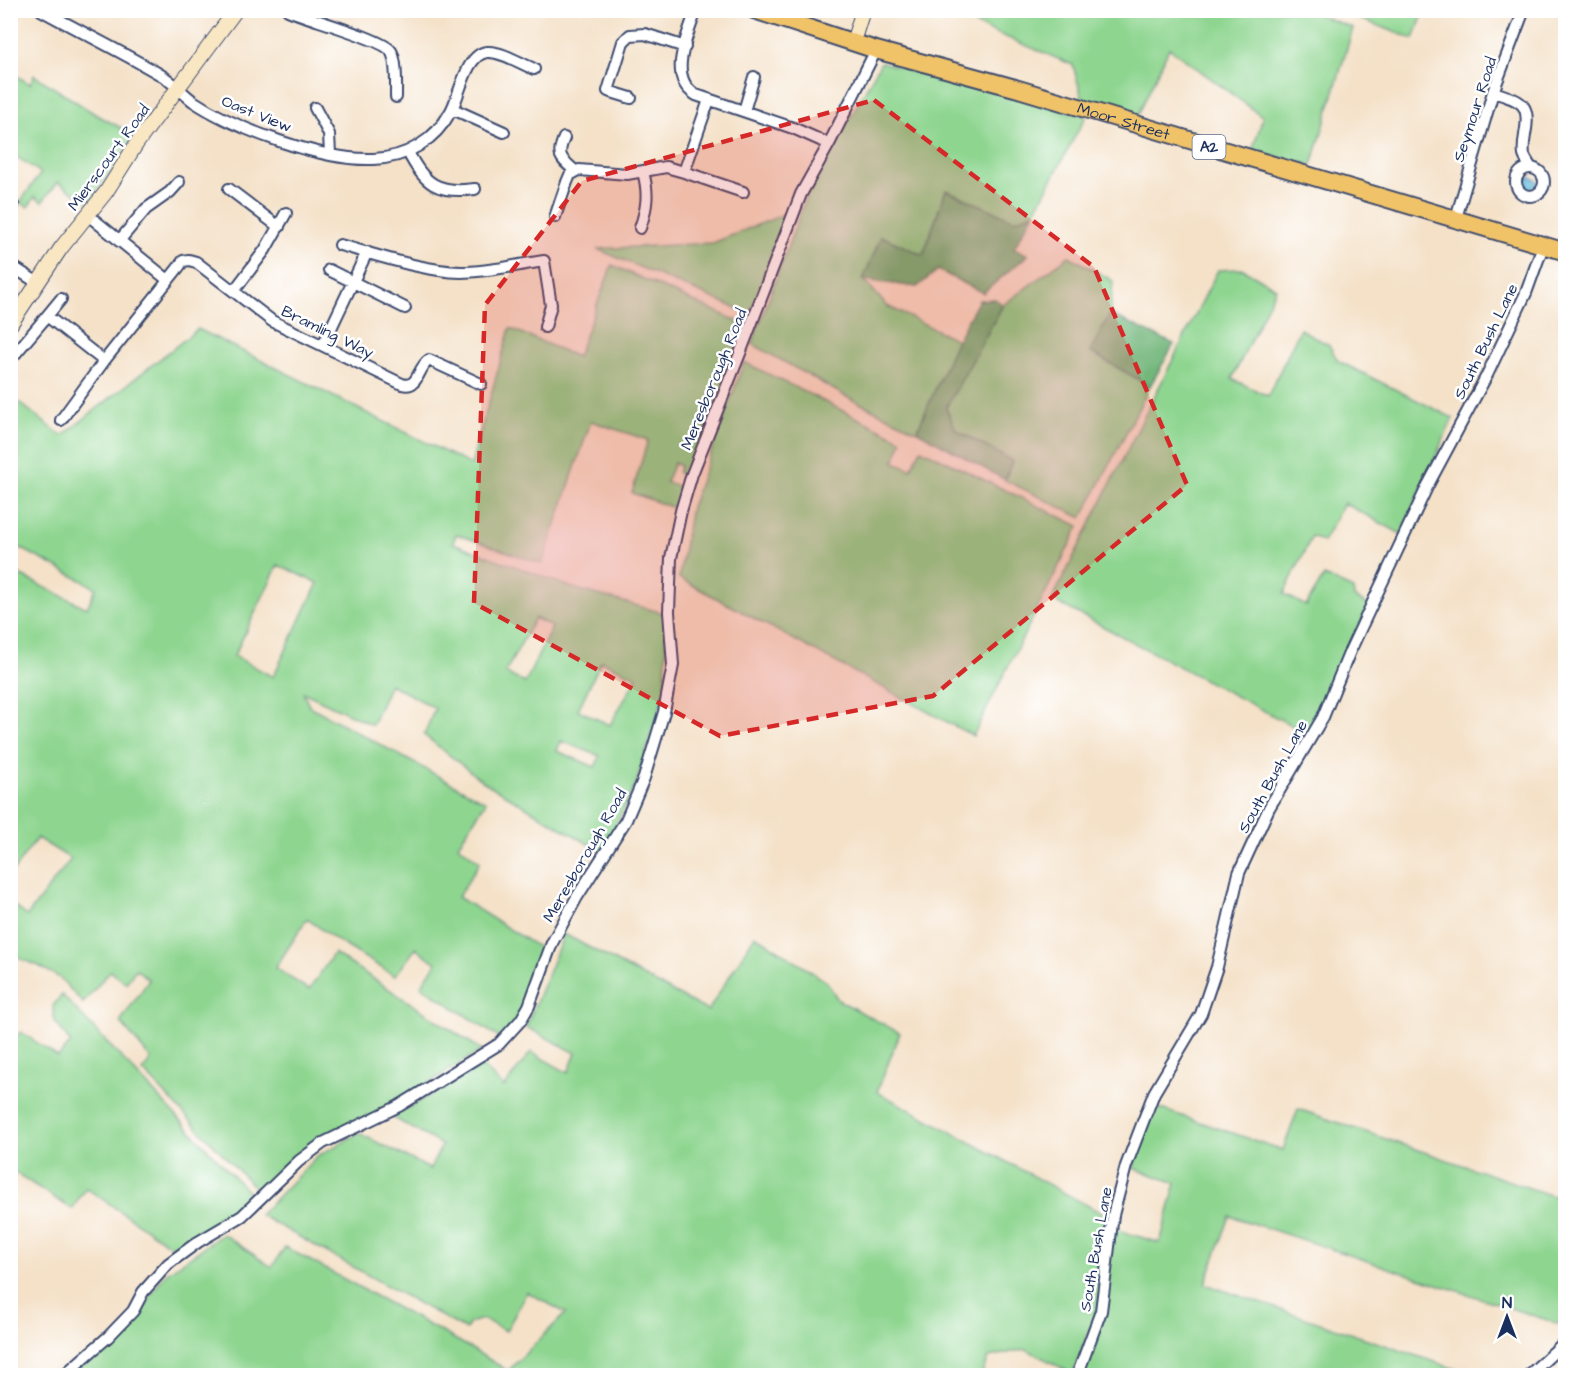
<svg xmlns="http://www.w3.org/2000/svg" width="1576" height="1386" font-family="'Architects Daughter',sans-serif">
	<rect width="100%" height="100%" fill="#fff"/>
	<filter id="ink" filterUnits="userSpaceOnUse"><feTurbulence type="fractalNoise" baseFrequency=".0167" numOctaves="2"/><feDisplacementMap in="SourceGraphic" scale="12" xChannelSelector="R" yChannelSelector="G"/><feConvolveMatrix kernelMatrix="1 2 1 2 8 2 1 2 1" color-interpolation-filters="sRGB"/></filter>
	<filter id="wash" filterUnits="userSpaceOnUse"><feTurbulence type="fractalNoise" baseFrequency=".008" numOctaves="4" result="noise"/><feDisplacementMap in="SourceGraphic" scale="24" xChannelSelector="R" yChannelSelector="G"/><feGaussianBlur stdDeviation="1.35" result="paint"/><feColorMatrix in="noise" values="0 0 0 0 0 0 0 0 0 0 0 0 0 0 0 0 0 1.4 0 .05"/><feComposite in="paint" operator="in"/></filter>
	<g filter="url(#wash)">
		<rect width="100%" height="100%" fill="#f4e1c8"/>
		<!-- green -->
		<path fill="#8ed590" stroke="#548277" stroke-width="1.5" fill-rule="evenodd" d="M1306 10 1353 28 1312 165 1252 152 1263 117 1169 48 1137 117 1083 101 1073 65 943 11Z
			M1338 11H1424L1414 39Z
			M881 62 1086 116 1034 213 1014 220 946 190 923 255 881 236 864 280 887 306 957 340 917 431 847 397 752 344 805 200Z
			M10 72 30 84 34 75 95 114 135 135 89 203 58 182 42 202 35 197 28 207 20 202 41 173 11 153Z
			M787 213 750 314 597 249 713 243Z
			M1069 256 1113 281 1110 314 1090 352 1150 386 1082 518 1005 480 1012 461 956 430 946 408 1003 305Z
			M612 265 746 325 677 509 632 493 648 440 591 421 542 564 456 534 453 543 573 588 667 614 665 691 635 786 602 852 482 781 424 735 435 708 390 684 372 725 303 692 309 706 486 802 458 845 480 862 458 897 546 952 521 1016 501 1039 421 986 436 963 416 948 395 976 341 943 307 919 275 968 309 990 334 953 482 1050 383 1111 320 1139 260 1193 143 1071 151 1059 120 1022 149 980 136 969 126 983 110 971 83 1003 60 978 39 966 11 955V903L27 916 71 859 37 838 11 874V571L87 608 96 588 11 543V396L62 436 198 329 471 465 510 328 577 357ZM674 463 680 466 678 473 682 475 680 481 683 482 681 487 666 482ZM278 565 318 583 273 677 234 656ZM535 618 552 627 525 683 505 673ZM601 661 637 677 610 725 578 710ZM561 741 600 756 595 767 557 751Z
			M1243 269 1276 288 1232 379 1268 396 1300 329 1329 345 1338 361 1453 418 1401 534 1344 503 1323 542 1312 536 1284 594 1306 606 1324 576 1353 589 1354 597 1370 606 1310 735 1052 600 1218 270Z
			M744 362 902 440 894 462 911 469 921 449 1079 526 973 736 679 578 691 507Z
			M564 934 708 1011 755 935 827 982 838 1000 900 1033 877 1092 1109 1217 1097 1310 1073 1374 1026 1349 989 1357 981 1376H70L137 1318 164 1275 223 1234 272 1267 285 1247 460 1342 508 1371 566 1313 527 1292 506 1331 483 1319 470 1323 466 1330 260 1215 317 1156 359 1133 430 1169 442 1145 392 1117 482 1066 504 1087 531 1052 568 1073 576 1053 526 1027Z
			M62 995 255 1199 241 1212 180 1252 86 1188 72 1209 11 1170 10 1038 13 1039 21 1032 58 1057 71 1043 54 1020 53 1006Z
			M1152 1106 1283 1150 1298 1109 1565 1200V1326L1230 1216 1205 1284 1473 1375 1080 1376 1088 1358 1114 1229 1160 1243 1176 1183 1133 1168Z"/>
		<!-- forest -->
		<path fill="#72b67a" stroke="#46726c" stroke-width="1.5" d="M946 190 1014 220 1034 213 1014 248 1028 255 983 293 938 270 917 287 863 280 881 236 923 255Z
			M995 299 1003 305 946 408 956 430 1012 461 1005 480 917 431 957 340 979 300Z
			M1110 314 1174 344 1150 386 1090 352Z"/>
		<!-- water -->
		<path fill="#56b5d5" stroke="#38729a" stroke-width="1.5" d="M1531 177 1537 180 1539 185 1532 189 1522 188 1519 184 1521 179Z"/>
	</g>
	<g filter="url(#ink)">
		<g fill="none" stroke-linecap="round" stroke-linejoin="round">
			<defs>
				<path id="street" d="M41 10C81 32 122 52 161 75 173 82 182 93 193 101 235 129 323 161 373 159 406 158 435 141 451 111 460 95 466 54 487 52 502 51 521 64 534 69
					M288 10C306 18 383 39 391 51 397 60 396 85 396 97
					M696 10C688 36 666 77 696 95L793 128 829 144
					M1493 92C1522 101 1531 103 1525 135 1524 141 1523 149 1524 155 1525 159 1529 164 1531 168
					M631 98 608 91 623 42 630 35 645 34 685 47
					M315 108 329 134 330 154
					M453 109 504 132
					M744 111 754 77
					M564 138C556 156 561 159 575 171
					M408 152C424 184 438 194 475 189
					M1516 182a14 14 0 1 1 28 0a14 14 0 1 1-28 0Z
					M684 172 743 192
					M229 189 279 227
					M10 203 13 205
					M88 215 168 280
					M555 217 567 182 570 175 579 170 627 174 666 167 684 172 709 100
					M1456 218 1493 92 1524 10
					M640 228C647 208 649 193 643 172
					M119 241 146 209 170 192 179 182
					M340 245C377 255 423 271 461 272 489 272 516 265 544 261L551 305 545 327
					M10 265 38 283
					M329 270 405 308
					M234 291 265 250 286 213
					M47 316 61 299
					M323 345 367 252
					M10 360 47 316 104 361
					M61 420 104 361 178 268 183 261 189 260 196 262 272 321 402 384C419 389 417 368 429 360L481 384
					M63 1376 108 1337 133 1311 143 1292 168 1264 198 1242 242 1216 299 1161 323 1143 399 1106 499 1044 521 1020 529 1006 552 943 577 897 626 820 644 778 664 712 673 665 669 612 671 558 681 511 692 474 741 351 801 194 829 144 876 50
					M1077 1376 1101 1311 1113 1215 1126 1166 1154 1093 1201 1014 1217 967 1239 873 1269 808 1323 717 1350 651 1428 485 1487 375 1526 293 1543 246
					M1528 1376 1566 1341"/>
				<path id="secondary" d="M853 42 863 10
					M10 325 61 248 106 192 137 143 236 10"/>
				<g id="primary">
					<path id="s1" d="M754 10 876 50 1015 88 1566 252"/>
				</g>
			</defs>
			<!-- street casing -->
			<use href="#street" stroke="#3c4a6e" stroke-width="14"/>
			<!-- secondary casing -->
			<use href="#secondary" stroke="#3c4a6e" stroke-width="16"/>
			<!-- primary casing -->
			<use href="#primary" stroke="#3c4a6e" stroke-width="20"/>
			<!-- street -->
			<use href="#street" stroke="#fff" stroke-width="10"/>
			<!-- secondary -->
			<use href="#secondary" stroke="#f9e7c3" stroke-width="14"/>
			<!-- primary -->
			<use href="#primary" stroke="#f1c369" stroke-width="16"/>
		</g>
	</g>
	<!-- marked area -->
	<path fill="#d62828" fill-opacity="0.2" stroke="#d62828" stroke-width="4.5" stroke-dasharray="12 8" stroke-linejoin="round" d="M874 100 1094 267 1187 485 933 696 720 736 474 603 485 305 582 181Z"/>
	<g text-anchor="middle" stroke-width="5" stroke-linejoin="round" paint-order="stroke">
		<!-- shield labels -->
		<rect fill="#fff" stroke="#5f6d8e" stroke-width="1.5" x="1192.5" y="135" width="33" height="24" rx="4.5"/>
		<g font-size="15" font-weight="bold" fill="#1b2f5e">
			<text x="1209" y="152">A2</text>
		</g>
		<!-- street labels -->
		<g font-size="16" fill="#1b2f5e" stroke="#fff">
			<text transform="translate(1474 109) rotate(-72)" y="6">Seymour Road</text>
			<text transform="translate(257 113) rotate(22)" y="6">Oast View</text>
			<text dy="6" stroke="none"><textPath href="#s1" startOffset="386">Moor Street</textPath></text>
			<text transform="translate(108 157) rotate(-54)" y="6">Mierscourt Road</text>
			<text transform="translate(328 331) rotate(26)" y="6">Bramling Way</text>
			<text transform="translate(1485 341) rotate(-64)" y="6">South Bush Lane</text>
			<text transform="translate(713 379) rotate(-68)" y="6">Meresborough Road</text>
			<text transform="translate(1272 776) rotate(-61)" y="6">South Bush Lane</text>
			<text transform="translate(584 855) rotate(-60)" y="6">Meresborough Road</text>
			<text transform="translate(1095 1249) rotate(-80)" y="6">South Bush Lane</text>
		</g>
	</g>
	<!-- margin -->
	<rect width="1576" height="1386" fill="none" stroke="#fff" stroke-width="36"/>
	<!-- north arrow -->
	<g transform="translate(1507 1317)" stroke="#ffffff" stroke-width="4.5" paint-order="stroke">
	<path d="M0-4.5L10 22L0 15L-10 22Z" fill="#1b2f5e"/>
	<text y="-9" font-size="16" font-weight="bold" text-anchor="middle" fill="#1b2f5e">N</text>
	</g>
</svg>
